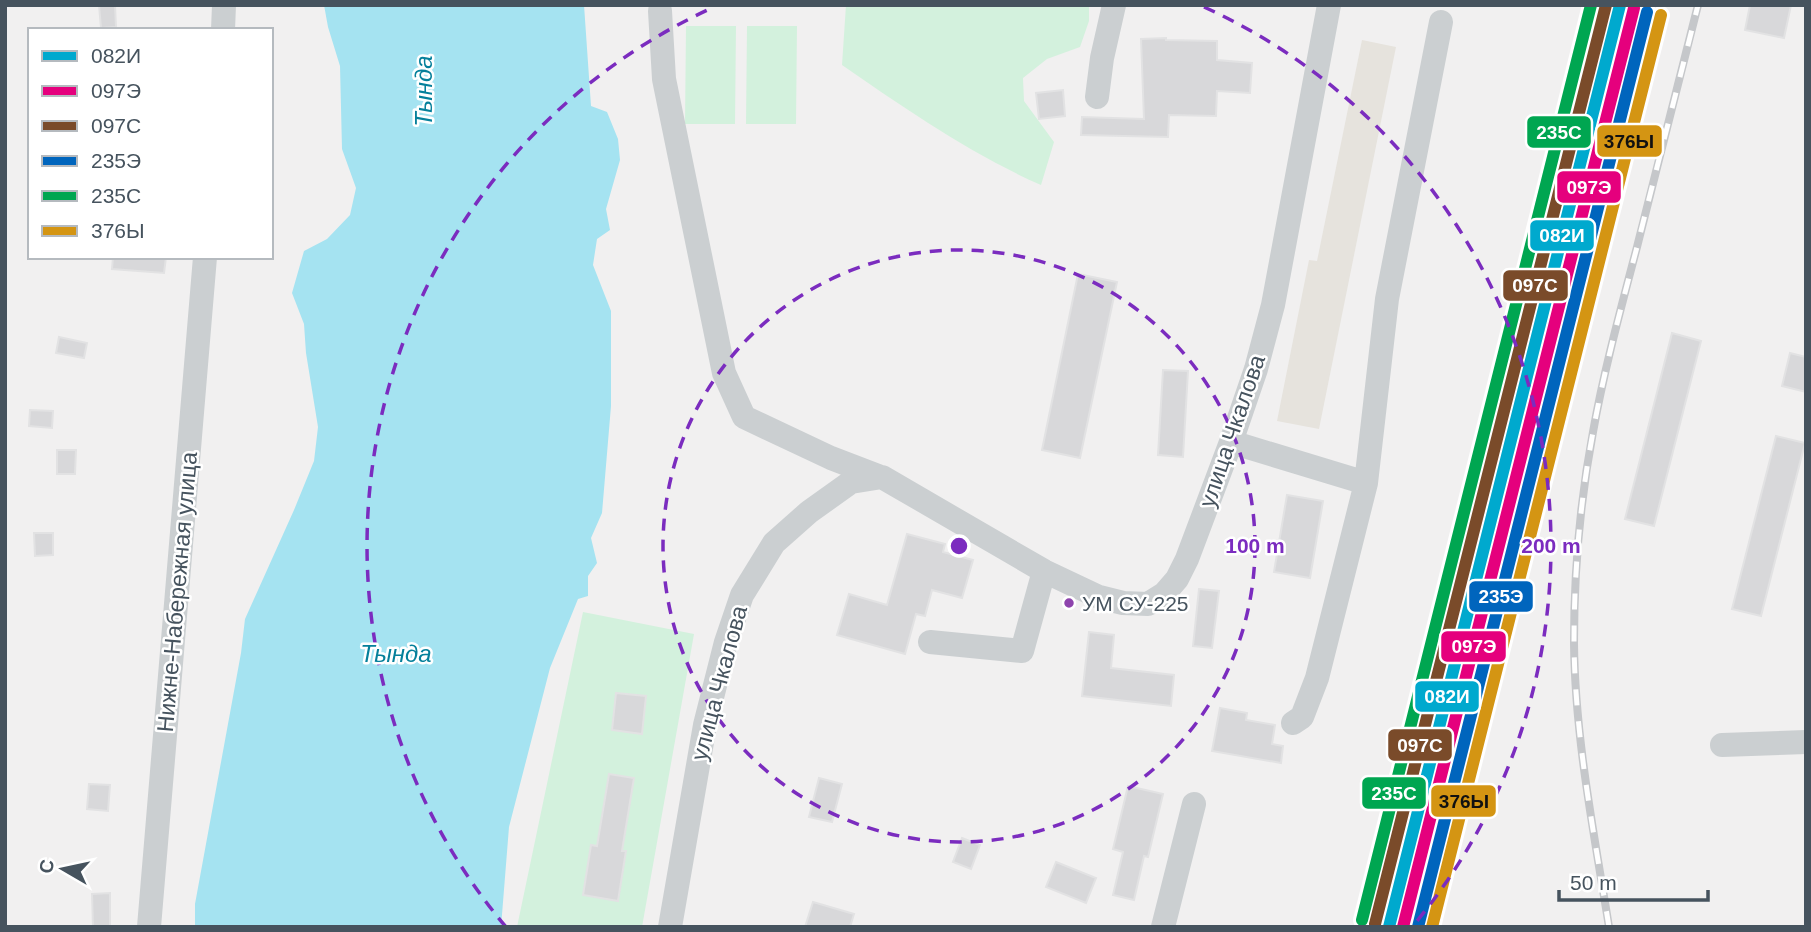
<svg xmlns="http://www.w3.org/2000/svg" width="1811" height="932" font-family="Arial,sans-serif">
	<rect width="100%" height="100%" fill="#f1f0f0"/>
	<!-- commercial -->
	<path fill="#e6e3dd" d="M1362 40 1396 47 1319 429 1277 421 1309 260 1317 261Z"/>
	<!-- green -->
	<path fill="#d3f1dd" d="M846 5H1089V21L1080 47 1047 59 1023 78 1024 101 1054 142 1041 185C970 154 906 109 842 65Z
		M686 26H736L735 124H685Z
		M747 26H797L796 124H746Z
		M583 612 694 634 642 927H517Z"/>
	<!-- water -->
	<path fill="#a5e3f1" d="M324 5H584L591 106 607 112 618 139 620 160 606 209 610 230 597 239 593 265 611 311V406L602 513 591 538 597 563 588 576V596L578 599 550 668 509 827 501 927H195V904L241 653 245 619 294 510 314 461 318 427 306 353 304 324 292 293 304 251 327 239 350 215 356 188 342 149 340 66 328 27Z"/>
	<!-- building -->
	<path fill="#d8d8da" stroke="#e2e2e3" stroke-width="2" d="M99 5H115L116 27 101 28Z
		M1750 5H1791L1784 38 1745 30Z
		M1166 38V40L1217 41V60L1252 63 1250 93 1217 91 1216 116 1169 115 1168 137 1081 135 1082 117 1144 119 1141 39Z
		M1063 90 1065 116 1039 119 1036 93Z
		M113 257H166L164 273 112 269Z
		M1078 274 1117 282 1080 458 1042 450Z
		M1672 333 1701 341 1654 526 1625 519Z
		M59 337 87 343 84 358 56 353Z
		M1790 353 1806 357V392L1782 386Z
		M1163 370 1188 371 1183 457 1158 455Z
		M30 410 53 411 52 428 29 426Z
		M1776 436 1805 443 1761 616 1732 609Z
		M57 450H76L75 474H57Z
		M1287 495 1323 501 1310 578 1274 572Z
		M34 533H53V555L35 556Z
		M907 534 945 544 943 552 973 560 962 598 932 590 925 616 916 614 905 654 837 635 849 594 887 605Z
		M1199 589 1219 591 1212 648 1193 646Z
		M1089 632 1114 635 1111 668 1174 675 1171 706 1082 696Z
		M616 693 646 696 642 734 612 730Z
		M1220 708 1247 713 1246 720 1275 725 1272 744 1283 746 1281 763 1212 751Z
		M609 774 634 778 622 851H626L618 901 583 895 591 845 597 846Z
		M819 778 842 784 832 822 809 817Z
		M89 784 110 785 108 811 87 809Z
		M1128 786 1163 794 1148 857 1144 856 1134 900 1113 895 1123 852 1113 849Z
		M962 838 980 845 971 869 953 862Z
		M1056 862 1096 878 1086 903 1046 887Z
		M110 893V927H93L92 894Z
		M813 902 854 914 850 927H805Z"/>
	<g fill="none" stroke-linecap="round" stroke-linejoin="round">
		<!-- minor -->
		<path stroke="#cbcfd1" stroke-width="24" d="M660 11 664 79 724 373 744 417 831 458 878 476
			M223 30 224 5
			M1097 97 1102 58 1114 5
			M1231 442 1366 483 1317 678 1302 717 1293 723
			M1366 483 1387 299 1441 22
			M930 642 1022 651 1044 571
			M1722 745 1806 742
			M149 927 205 257
			M670 927 705 725 726 642 742 595 774 543 809 512 851 482 882 477 1044 571 1099 597 1123 603 1148 604 1164 594 1177 579 1187 559 1231 442 1256 369 1273 305 1329 5
			M1163 927 1194 804"/>
		<defs>
			<path id="rail" d="M1609 927C1594 833 1575 738 1574 643 1574 573 1580 501 1593 432 1604 370 1621 308 1637 247 1657 166 1678 86 1698 5"/>
		</defs>
		<!-- rail casing -->
		<use href="#rail" stroke="#c5c7ca" stroke-width="8"/>
		<!-- rail -->
		<use href="#rail" stroke="#fff" stroke-width="5" stroke-dasharray="16" stroke-linecap="butt"/>
		<defs>
			<path id="rail-1" d="M1389 927 1620 5"/>
			<path id="rail-2" d="M1403 927 1634 8"/>
			<path id="rail-3" d="M1375 924 1606 5"/>
			<path id="rail-4" d="M1418 927 1647 12"/>
			<path id="rail-5" d="M1362 920 1591 5"/>
			<path id="rail-6" d="M1432 927 1661 15"/>
		</defs>
		<!-- rail-1 casing -->
		<use href="#rail-1" stroke="#fff" stroke-width="18"/>
		<!-- rail-2 casing -->
		<use href="#rail-2" stroke="#fff" stroke-width="18"/>
		<!-- rail-3 casing -->
		<use href="#rail-3" stroke="#fff" stroke-width="18"/>
		<!-- rail-4 casing -->
		<use href="#rail-4" stroke="#fff" stroke-width="18"/>
		<!-- rail-5 casing -->
		<use href="#rail-5" stroke="#fff" stroke-width="18"/>
		<!-- rail-6 casing -->
		<use href="#rail-6" stroke="#fff" stroke-width="18"/>
		<!-- rail-1 -->
		<use href="#rail-1" stroke="#00a9ce" stroke-width="12"/>
		<!-- rail-2 -->
		<use href="#rail-2" stroke="#e5007d" stroke-width="12"/>
		<!-- rail-3 -->
		<use href="#rail-3" stroke="#7a4b2a" stroke-width="12"/>
		<!-- rail-4 -->
		<use href="#rail-4" stroke="#0065bd" stroke-width="12"/>
		<!-- rail-5 -->
		<use href="#rail-5" stroke="#00a651" stroke-width="12"/>
		<!-- rail-6 -->
		<use href="#rail-6" stroke="#d49513" stroke-width="12"/>
	</g>
	<!-- distance rings -->
	<g fill="none" stroke="#7b2cbf" stroke-width="3.5" stroke-dasharray="12 9">
		<circle cx="959" cy="546" r="296"/>
		<path d="M506 927A592 592 0 0 1 714 7M1204 7A592 592 0 0 1 1412 927"/>
	</g>
	<!-- markers -->
	<circle fill="#8e44ad" stroke="#fff" stroke-width="2.5" cx="1069" cy="603" r="6"/>
	<g text-anchor="middle" stroke-width="5" stroke-linejoin="round" paint-order="stroke">
		<!-- bus labels -->
		<g font-size="21" fill="#46535e" stroke="#fff" text-anchor="start">
			<text x="1082" y="611">УМ СУ-225</text>
		</g>
		<!-- street labels -->
		<g font-size="23" fill="#46535e" stroke="#fff">
			<text transform="translate(1232 431) rotate(-71)" y="8">улица Чкалова</text>
			<text transform="translate(177 592) rotate(-85)" y="8">Нижне-Набережная улица</text>
			<text transform="translate(719 683) rotate(-75)" y="8">улица Чкалова</text>
		</g>
		<!-- water labels -->
		<g font-size="24" font-style="italic" fill="#05809b" stroke="#fff">
			<text transform="translate(424 91) rotate(-90)" y="8">Тында</text>
			<text x="396" y="662">Тында</text>
		</g>
	</g>
	<circle cx="959" cy="546" r="10" fill="#7b2cbf" stroke="#fff" stroke-width="3.5"/>
	<g font-size="21" text-anchor="middle" font-weight="bold" fill="#7b2cbf" stroke="#fff" stroke-width="5" stroke-linejoin="round" paint-order="stroke">
		<text x="1255" y="553">100 m</text>
		<text x="1551" y="553">200 m</text>
	</g>
	<g stroke="#fff" stroke-width="2.5">
		<rect x="1526" y="115" width="66" height="34" rx="7" fill="#00a651"/>
		<rect x="1596" y="124" width="67" height="34" rx="7" fill="#d49513"/>
		<rect x="1556" y="170" width="66" height="34" rx="7" fill="#e5007d"/>
		<rect x="1529" y="219" width="66" height="33" rx="7" fill="#00a9ce"/>
		<rect x="1502" y="269" width="67" height="33" rx="7" fill="#7a4b2a"/>
		<rect x="1468" y="580" width="66" height="33" rx="7" fill="#0065bd"/>
		<rect x="1440" y="630" width="67" height="33" rx="7" fill="#e5007d"/>
		<rect x="1414" y="680" width="66" height="33" rx="7" fill="#00a9ce"/>
		<rect x="1387" y="728" width="66" height="34" rx="7" fill="#7a4b2a"/>
		<rect x="1361" y="776" width="66" height="34" rx="7" fill="#00a651"/>
		<rect x="1430" y="784" width="67" height="34" rx="7" fill="#d49513"/>
	</g>
	<g font-size="19" text-anchor="middle" font-weight="bold" fill="#fff">
		<text x="1559" y="139">235С</text>
		<text x="1589" y="194">097Э</text>
		<text x="1562" y="242">082И</text>
		<text x="1535" y="292">097С</text>
		<text x="1501" y="603">235Э</text>
		<text x="1474" y="653">097Э</text>
		<text x="1447" y="703">082И</text>
		<text x="1420" y="752">097С</text>
		<text x="1394" y="800">235С</text>
	</g>
	<g font-size="19" text-anchor="middle" font-weight="bold" fill="#111">
		<text x="1629" y="148">376Ы</text>
		<text x="1464" y="808">376Ы</text>
	</g>
	<!-- border -->
	<rect width="1811" height="932" fill="none" stroke="#46535e" stroke-width="14"/>
	<!-- legend -->
	<rect x="28" y="28" width="245" height="231" fill="#ffffff" stroke="#b5babf" stroke-width="2"/>
	<rect x="42" y="51" width="35" height="10" fill="#00a9ce" stroke="#b5babf" stroke-width="2"/>
	<text x="91" y="63" font-size="21" fill="#46535e">082И</text>
	<rect x="42" y="86" width="35" height="10" fill="#e5007d" stroke="#b5babf" stroke-width="2"/>
	<text x="91" y="98" font-size="21" fill="#46535e">097Э</text>
	<rect x="42" y="121" width="35" height="10" fill="#7a4b2a" stroke="#b5babf" stroke-width="2"/>
	<text x="91" y="133" font-size="21" fill="#46535e">097С</text>
	<rect x="42" y="156" width="35" height="10" fill="#0065bd" stroke="#b5babf" stroke-width="2"/>
	<text x="91" y="168" font-size="21" fill="#46535e">235Э</text>
	<rect x="42" y="191" width="35" height="10" fill="#00a651" stroke="#b5babf" stroke-width="2"/>
	<text x="91" y="203" font-size="21" fill="#46535e">235С</text>
	<rect x="42" y="226" width="35" height="10" fill="#d49513" stroke="#b5babf" stroke-width="2"/>
	<text x="91" y="238" font-size="21" fill="#46535e">376Ы</text>
	<!-- north arrow -->
	<g transform="translate(63 869) rotate(279)" stroke="#ffffff" stroke-width="5" paint-order="stroke">
	<path d="M0-5L12 26L0 18L-12 26Z" fill="#46535e"/>
	<text y="-10" font-size="19" font-weight="bold" text-anchor="middle" fill="#46535e">С</text>
	</g>
	<!-- scale -->
	<path d="M1559 890v10h149v-10" fill="none" stroke="#46535e" stroke-width="3.5"/>
	<text x="1570" y="890" font-size="21" fill="#46535e" stroke="#ffffff" stroke-width="5" paint-order="stroke">50 m</text>
</svg>
